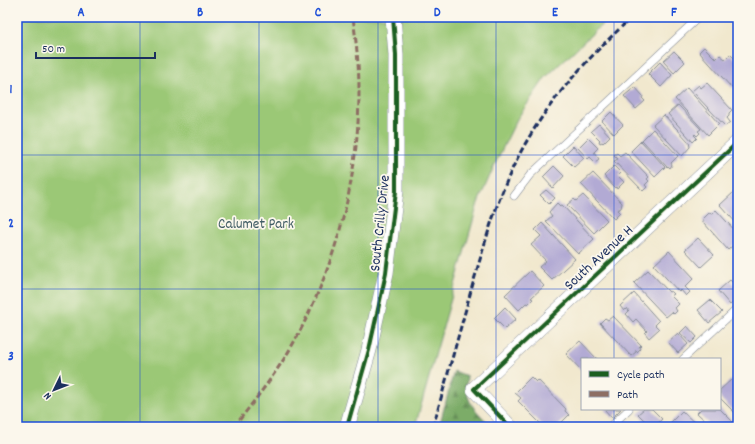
<svg xmlns="http://www.w3.org/2000/svg" width="755" height="444" font-family="Dekko,sans-serif">
	<defs>
		<pattern id="forest-firs" width="22" height="20" patternUnits="userSpaceOnUse"><rect width="22" height="20" fill="#7cac67"/><path d="M5 1l3.5 6h-7zM16 11l3.5 6h-7z" fill="#658c58"/></pattern>
	</defs>
	<rect width="100%" height="100%" fill="#fbf7ec"/>
	<filter id="ink" filterUnits="userSpaceOnUse"><feTurbulence type="fractalNoise" baseFrequency=".025" numOctaves="2"/><feDisplacementMap in="SourceGraphic" scale="8" xChannelSelector="R" yChannelSelector="G"/><feConvolveMatrix kernelMatrix="1 2 1 2 8 2 1 2 1" color-interpolation-filters="sRGB"/></filter>
	<filter id="wash" filterUnits="userSpaceOnUse"><feTurbulence type="fractalNoise" baseFrequency=".012" numOctaves="4" result="noise"/><feDisplacementMap in="SourceGraphic" scale="16" xChannelSelector="R" yChannelSelector="G"/><feGaussianBlur stdDeviation="0.9" result="paint"/><feColorMatrix in="noise" values="0 0 0 0 0 0 0 0 0 0 0 0 0 0 0 0 0 1.4 0 .05"/><feComposite in="paint" operator="in"/></filter>
	<g filter="url(#wash)">
		<rect width="100%" height="100%" fill="#f1e8ce"/>
		<!-- forest -->
		<path fill="url(#forest-firs)" stroke="#4c6e62" d="M454 371 467 376C464 403 474 408 492 427H439Z"/>
		<!-- park -->
		<path fill="#9bc876" stroke="#5b7c6a" d="M17 17H610L545 78 517 119 495 164 478 203 415 427H17Z"/>
		<g id="blocks">
			<!-- building -->
			<path fill="#b2aad4" d="M704 47 716 59 720 55 725 59 730 54 738 62V84H736L732 88 699 52Z
				M674 51 685 62 674 73 663 61Z
				M660 62 672 75 661 87 648 74Z
				M707 83 732 110 729 113V116L727 118 730 122 725 126 692 91 699 85 701 88Z
				M635 87 643 96 642 98 645 101 636 109 624 96Z
				M687 88 719 124 708 135 675 99Z
				M678 105 701 129 698 131 700 133 697 136 695 134 694 135 697 138 693 142 668 114Z
				M611 112 623 125 614 134 602 121Z
				M664 115 689 142 690 147 682 156 653 125Z
				M599 124 610 136 603 143 602 142 600 143 599 141 600 140 591 131Z
				M653 129 678 156 671 163 672 165 670 168 668 166 667 167 642 140Z
				M588 138 598 148 594 152 599 159 595 162 590 157 588 159 578 148Z
				M641 141 665 167 655 177 631 151Z
				M573 146 584 158 574 167 563 156Z
				M625 152 649 177 647 179 649 181 645 185 647 187 643 191 614 161 618 159 614 155 617 153 620 156Z
				M554 166 564 176 553 188 543 177Z
				M614 166 621 173 618 176 624 182 617 189 616 187 615 188 604 176Z
				M593 173 622 203 621 208 617 210 620 213 614 219 581 184Z
				M546 190 555 198 549 204 540 195Z
				M734 192 738 196V225L720 205Z
				M583 195 607 220 594 233 567 205 574 199 576 201Z
				M557 203 560 206 562 205 594 239 578 254 546 221 552 216 549 212Z
				M716 210 738 234V241L728 250 703 222V219L709 213 712 214Z
				M542 223 575 259 552 280 539 267 546 261 531 245 541 236 535 230Z
				M698 238 714 255 701 267 685 250Z
				M669 251 694 278 685 287 690 292 686 296 681 290 679 292 654 265Z
				M648 270 669 292 671 291 674 294 671 296 679 304 675 308 677 311 674 314 672 312 666 317 634 283Z
				M530 271 544 286 531 298 533 299 528 304 526 303 519 310 505 295Z
				M730 280 738 288V298L730 305 718 291Z
				M634 293 659 321 655 325 659 329 649 338 645 333 647 331 636 319 633 322 626 314 629 311 627 308 624 311 620 306Z
				M710 300 722 312 709 323 698 310Z
				M505 307 516 319 505 329 494 318Z
				M613 316 641 345 639 347 640 349 637 352 636 350V352L631 356 600 323 605 318 608 320Z
				M687 326 697 337 691 343 680 333Z
				M678 333 688 344 678 353 668 342Z
				M580 341 597 359H582V371L566 354Z
				M531 377 536 382 538 380 566 409 565 411 569 415 557 427H544L518 401 521 398 515 393Z
				M731 380 738 387V416L720 398V390Z
				M604 409H621L612 418Z
				M644 409H652L662 419 654 427H651L638 414Z
				M701 409H720L737 426 736 427H712L697 413Z
				M682 411 699 427H672L669 424Z"/>
		</g>
	</g>
	<g filter="url(#ink)">
		<use href="#blocks" fill-opacity="0" stroke="#868c96" stroke-width="1"/>
		<g fill="none" stroke-linecap="round" stroke-linejoin="round">
			<defs>
				<path id="lane" d="M514 196 530 175 699 17
					M683 359 738 308
					M610 427 629 409"/>
				<path id="street" d="M347 427 369 350 386 273 396 191V55L393 17
					M510 427 474 389 738 142"/>
			</defs>
			<!-- lane casing -->
			<use href="#lane" stroke="#868c96" stroke-width="8"/>
			<!-- street casing -->
			<use href="#street" stroke="#868c96" stroke-width="16"/>
			<!-- lane -->
			<use href="#lane" stroke="#fff" stroke-width="7"/>
			<!-- street -->
			<use href="#street" stroke="#fff" stroke-width="15"/>
			<!-- rail -->
			<path stroke="#1b2f5e" stroke-width="3" stroke-dasharray="6 3" stroke-linecap="butt" d="M433 427C446 380 459 334 472 287 486 239 499 190 524 146 552 96 590 56 632 17"/>
			<!-- quiet -->
			<path stroke="#8d6e63" stroke-width="3" stroke-dasharray="6 3" stroke-linecap="butt" d="M234 427C258 396 283 365 301 329 339 255 359 174 359 90 359 65 356 41 353 17"/>
			<defs>
				<path id="cycleway" d="M347 427 369 350 386 273 396 191V55L393 17
					M510 427 474 389 738 142"/>
			</defs>
			<!-- cycleway casing -->
			<use href="#cycleway" stroke="#fbf7ec" stroke-width="6"/>
			<!-- cycleway -->
			<use href="#cycleway" stroke="#1b5e20" stroke-width="4"/>
		</g>
	</g>
	<!-- grid -->
	<path fill="none" stroke="#1d4ed8" stroke-width="1" stroke-opacity="0.55" d="M140 17V427M259 17V427M378 17V427M496 17V427M614 17V359M17 155H738M17 289H738M614 409V427"/>
	<g text-anchor="middle" stroke-width="3.5" stroke-linejoin="round" paint-order="stroke">
		<!-- park labels -->
		<g font-size="15" fill="#415d65" stroke="#fbf7ec">
			<text x="256" y="228">Calumet Park</text>
		</g>
		<!-- street labels -->
		<g font-size="15" fill="#1b2f5e" stroke="#fbf7ec">
			<text transform="translate(379 223) rotate(-84)" y="5">South Crilly Drive</text>
			<text transform="translate(598 257) rotate(-43)" y="5">South Avenue H</text>
		</g>
	</g>
	<!-- margin -->
	<rect width="755" height="444" fill="none" stroke="#fbf7ec" stroke-width="44"/>
	<!-- legend -->
	<rect x="581" y="358" width="140" height="52" fill="#fbf7ec" stroke="#a1a7b3"/>
	<rect x="589" y="371" width="20" height="6" fill="#1b5e20" stroke="#a1a7b3"/>
	<text x="617" y="378" font-size="12" fill="#1b2f5e">Cycle path</text>
	<rect x="589" y="391" width="20" height="6" fill="#8d6e63" stroke="#a1a7b3"/>
	<text x="617" y="398" font-size="12" fill="#1b2f5e">Path</text>
	<!-- north arrow -->
	<g transform="translate(54 390) rotate(227)" stroke="#fbf7ec" stroke-width="3" paint-order="stroke">
	<path d="M0-3L7 15L0 10L-7 15Z" fill="#1b2f5e"/>
	<text y="-6" font-size="11" font-weight="bold" text-anchor="middle" fill="#1b2f5e">N</text>
	</g>
	<!-- scale -->
	<path d="M36 52v6h119v-6" fill="none" stroke="#1b2f5e" stroke-width="2"/>
	<text x="42" y="52" font-size="12" fill="#1b2f5e" stroke="#fbf7ec" stroke-width="3" paint-order="stroke">50 m</text>
	<rect x="22" y="22" width="711" height="400" fill="none" stroke="#1d4ed8" stroke-width="1.5"/>
	<g font-size="13" text-anchor="middle" font-weight="bold" fill="#1d4ed8">
		<text x="81" y="16">A</text>
		<text x="200" y="16">B</text>
		<text x="318" y="16">C</text>
		<text x="437" y="16">D</text>
		<text x="555" y="16">E</text>
		<text x="674" y="16">F</text>
		<text x="11" y="93">1</text>
		<text x="11" y="227">2</text>
		<text x="11" y="360">3</text>
	</g>
</svg>
